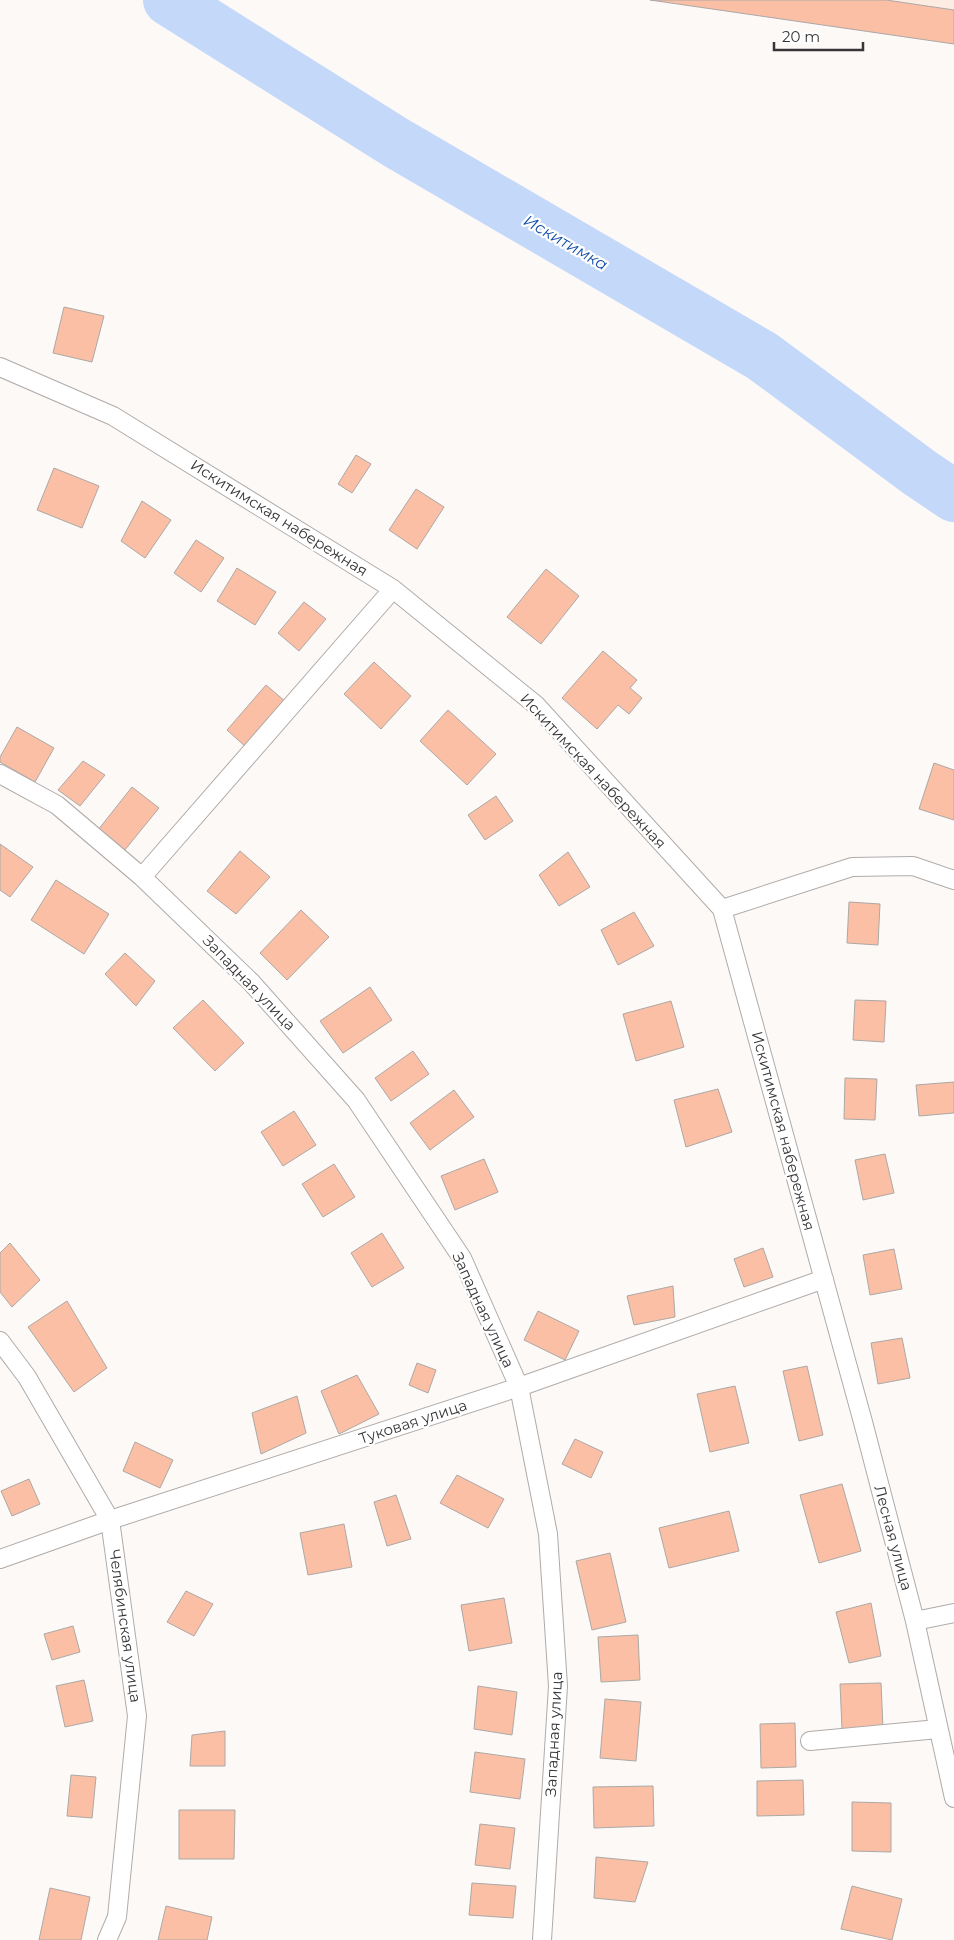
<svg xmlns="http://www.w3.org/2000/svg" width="954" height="1940" font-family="Montserrat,sans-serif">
	<rect width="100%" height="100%" fill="#fdf9f7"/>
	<!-- industrial -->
	<path fill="#fdece1" d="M886 0H954V10Z"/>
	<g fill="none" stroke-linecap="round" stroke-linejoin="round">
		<!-- river -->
		<path stroke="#c4d9fa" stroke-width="52" d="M169 0 395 142 762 356 920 473 954 496"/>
	</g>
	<!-- building -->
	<path fill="#fabfa4" stroke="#aca8a6" d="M650 0H886L954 10V44Z
		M64 307 104 316 92 362 53 353Z
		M356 455 371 464 352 493 338 484Z
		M54 468 99 486 82 528 37 510Z
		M416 489 444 507 417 549 389 530Z
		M142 501 171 520 145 558 121 541Z
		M196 540 224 558 201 592 174 573Z
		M237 568 276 592 255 625 217 601Z
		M546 569 579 596 541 644 507 617Z
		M304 602 326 619 299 651 278 633Z
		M603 651 637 680 630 688 642 698 629 714 618 705 597 729 562 698Z
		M374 662 411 696 381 729 344 694Z
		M266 685 286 702 247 748 227 730Z
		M448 710 496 754 467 785 420 741Z
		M17 727 54 748 35 782 0 762V757Z
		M83 761 105 775 80 806 58 790Z
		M934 763 954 770V820L919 809Z
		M132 787 159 808 124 851 98 830Z
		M496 796 513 821 485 840 468 815Z
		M0 844 33 867 10 897 0 890Z
		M240 851 270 877 236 914 207 891Z
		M568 852 590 887 559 906 539 875Z
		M56 880 109 914 84 954 31 920Z
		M849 902 880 904 878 945 847 943Z
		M301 910 329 937 287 980 260 953Z
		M634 912 654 946 618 965 601 930Z
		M125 953 155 981 136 1006 105 974Z
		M370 987 392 1020 343 1053 320 1021Z
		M203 1000 244 1043 215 1071 173 1028Z
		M855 1000 886 1001 884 1042 853 1040Z
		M671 1001 684 1047 636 1061 623 1014Z
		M413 1051 429 1074 391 1101 375 1078Z
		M845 1078 877 1079 875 1120 844 1119Z
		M954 1082V1113L919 1116 916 1085Z
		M718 1089 732 1132 686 1147 674 1100Z
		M454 1090 474 1117 430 1150 410 1123Z
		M294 1111 316 1145 283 1166 261 1132Z
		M885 1154 894 1193 863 1200 855 1160Z
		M484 1159 498 1192 455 1210 441 1176Z
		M334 1164 355 1197 323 1217 302 1184Z
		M382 1233 404 1268 372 1287 351 1253Z
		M10 1243 40 1280 12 1307 0 1292V1253Z
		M763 1248 773 1277 744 1287 734 1259Z
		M894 1249 902 1289 870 1295 863 1255Z
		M673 1286 675 1317 634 1325 627 1296Z
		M67 1301 107 1368 74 1392 28 1327Z
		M538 1311 579 1331 565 1360 524 1340Z
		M902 1338 910 1378 878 1384 871 1343Z
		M417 1363 436 1370 428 1393 409 1385Z
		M807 1366 823 1435 799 1441 783 1371Z
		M357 1375 379 1414 339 1434 321 1391Z
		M735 1386 749 1443 710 1452 697 1394Z
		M297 1396 306 1433 261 1454 252 1413Z
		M575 1439 603 1452 591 1478 562 1464Z
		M135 1442 173 1460 160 1488 123 1471Z
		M457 1475 504 1499 488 1528 440 1503Z
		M29 1479 40 1504 12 1516 1 1491Z
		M842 1484 861 1551 819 1563 800 1495Z
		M396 1495 411 1539 387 1546 374 1502Z
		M729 1511 739 1551 669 1568 659 1528Z
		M344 1524 352 1567 308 1575 300 1533Z
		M610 1553 626 1622 592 1630 576 1561Z
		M186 1591 213 1604 194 1636 167 1622Z
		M504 1598 512 1643 469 1651 461 1605Z
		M871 1603 881 1656 849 1663 836 1612Z
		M73 1626 80 1652 52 1660 44 1634Z
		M638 1635 640 1680 601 1682 598 1637Z
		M84 1680 93 1721 65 1727 56 1686Z
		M881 1683 883 1728 842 1729 840 1684Z
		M478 1686 517 1692 512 1735 474 1729Z
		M605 1699 641 1702 636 1761 600 1758Z
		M795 1723 796 1767 761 1768 760 1724Z
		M225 1731V1766H190L192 1735Z
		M475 1752 525 1759 520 1799 470 1792Z
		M71 1775 96 1777 92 1818 67 1816Z
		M803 1780 804 1815 757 1816V1781Z
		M653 1786 654 1826 594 1828 593 1787Z
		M852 1802 891 1803V1852L852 1851Z
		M179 1810H235L234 1859H179Z
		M480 1824 515 1828 510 1869 475 1865Z
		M596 1857 648 1862 635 1902 594 1898Z
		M472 1883 516 1886 513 1918 469 1915Z
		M852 1886 902 1899 892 1940 841 1929Z
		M50 1888 90 1897 81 1940H39Z
		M166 1906 212 1917 207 1940H158Z"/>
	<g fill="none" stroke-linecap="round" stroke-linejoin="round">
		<defs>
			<path id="service" d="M0 367 113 416 393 589 536 705 722 909 863 1422 915 1621 954 1798
				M0 774 57 805 142 877 251 982 356 1100 462 1258 519 1387 548 1534 558 1686 542 1940
				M142 877 393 589
				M722 909 852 867 913 866 954 880
				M0 1341 27 1377 110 1520 137 1716 117 1917 107 1940
				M0 1559 110 1520 519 1387 824 1279
				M915 1621 954 1613
				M810 1741 938 1729"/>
		</defs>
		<!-- service casing -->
		<use href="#service" stroke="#afaba9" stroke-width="20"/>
		<!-- service -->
		<use href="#service" stroke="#fff" stroke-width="18"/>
	</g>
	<g text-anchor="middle" stroke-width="4.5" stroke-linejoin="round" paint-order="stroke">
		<!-- street labels -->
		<g font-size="15" fill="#373535" stroke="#fff">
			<text transform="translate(279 518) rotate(32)" y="5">Искитимская набережная</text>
			<text transform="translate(593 771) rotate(47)" y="5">Искитимская набережная</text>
			<text transform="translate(249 983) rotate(46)" y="5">Западная улица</text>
			<text transform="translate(783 1131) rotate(75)" y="5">Искитимская набережная</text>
			<text transform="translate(483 1310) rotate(65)" y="5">Западная улица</text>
			<text transform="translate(413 1422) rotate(-18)" y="5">Туковая улица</text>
			<text transform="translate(893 1538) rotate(75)" y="5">Лесная улица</text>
			<text transform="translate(125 1626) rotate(82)" y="5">Челябинская улица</text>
			<text transform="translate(554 1734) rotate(-87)" y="5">Западная улица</text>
		</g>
		<!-- water labels -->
		<g font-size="16" font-style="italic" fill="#134da9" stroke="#fff">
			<text transform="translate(566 242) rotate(30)" y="6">Искитимка</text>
		</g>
	</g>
	<!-- scale -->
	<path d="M774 42v8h89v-8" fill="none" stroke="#373535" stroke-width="2.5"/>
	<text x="782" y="42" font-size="15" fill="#373535" stroke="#ffffff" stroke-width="4" paint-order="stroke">20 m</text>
</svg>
